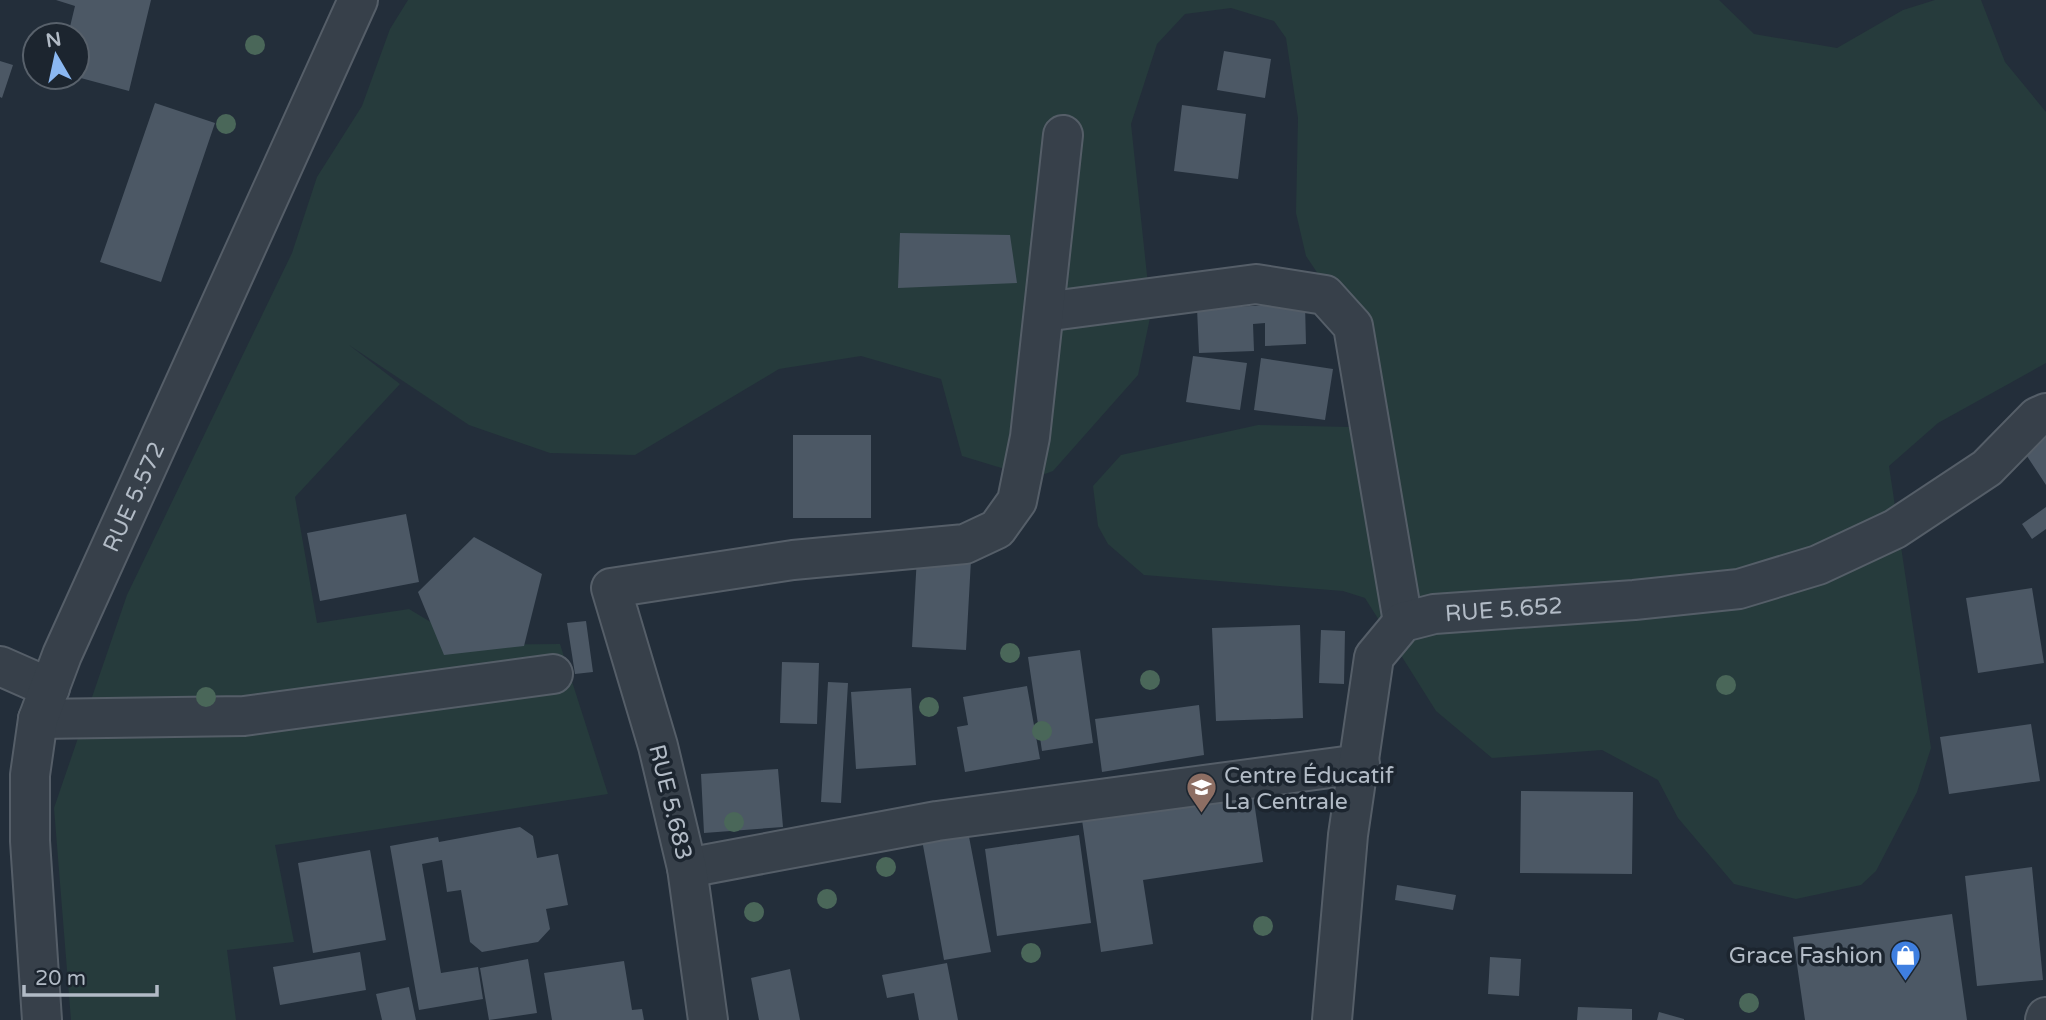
<svg xmlns="http://www.w3.org/2000/svg" width="2046" height="1020" font-family="'Varela Round',sans-serif">
	<rect width="100%" height="100%" fill="#232e3a"/>
	<!-- green -->
	<path fill="#263b3c" d="M408 0H1719L1754 34 1837 48 1903 10 1935 0H1981L2005 62 2046 112V363L1938 423 1889 466 1931 748 1917 792 1876 871 1861 885 1796 899 1734 884 1678 818 1658 780 1602 750 1492 758 1436 711 1365 598 1343 591 1144 575 1108 544 1098 526 1093 486 1121 455 1258 425 1350 427 1362 409 1353 326 1306 256 1296 213 1298 118 1286 38 1274 21 1231 8 1185 14 1157 44 1131 124 1151 313 1138 375 1053 471 1034 478 962 456 941 379 861 356 779 369 635 455 550 453 469 425 349 345 400 384 295 497 317 623 409 609 469 645 560 644 608 794 275 845 294 942 227 950 236 1020H71L54 808 127 595 292 253 317 177 362 106 390 29Z"/>
	<!-- building -->
	<path fill="#4c5865" d="M56 0H151L129 91 77 77V35H68L75 6Z
		M1224 51 1271 59 1265 98 1217 90Z
		M0 61 13 65 2 98 0 97Z
		M155 103 215 123 161 282 100 262Z
		M1182 105 1246 114 1238 179 1174 171Z
		M900 233 1010 235 1017 283 898 288Z
		M1305 304 1306 344 1265 346V323L1253 324 1254 351 1199 353 1197 308Z
		M1193 356 1247 363 1240 410 1186 402Z
		M1261 358 1333 369 1325 420 1254 410Z
		M2046 426V485L2019 444Z
		M793 435H871V518H793Z
		M2046 507V529L2032 539 2022 524Z
		M406 514 419 582 320 601 307 533Z
		M474 537 542 574 524 646 444 655 418 592Z
		M917 556 971 560 966 650 912 647Z
		M2032 588 2044 663 1978 673 1966 598Z
		M586 621 593 672 575 674 567 623Z
		M1300 625 1303 718 1216 721 1212 628Z
		M1321 630 1345 631 1344 684 1319 683Z
		M1080 650 1093 743 1042 751 1028 657Z
		M782 662 819 663 817 724 780 723Z
		M828 682 848 683 841 803 821 802Z
		M1027 686 1040 759 965 772 957 727 968 725 963 697Z
		M911 688 916 765 856 769 851 692Z
		M1199 705 1204 755 1102 772 1095 719Z
		M2031 724 2040 781 1949 794 1940 737Z
		M778 769 783 827 704 833 701 774Z
		M1252 788 1263 862 1143 880 1153 944 1101 952 1081 813Z
		M1521 791 1633 792 1632 874 1520 873Z
		M966 821 991 952 944 960 920 829Z
		M520 827 533 836 537 858 558 854 568 905 546 909 550 929 538 942 482 952 470 942 461 890 447 892 442 860 422 864 441 973 478 967 483 999 419 1010 390 846 438 837 439 842Z
		M1079 835 1091 923 997 936 985 849Z
		M370 850 386 940 313 953 298 863Z
		M2032 867 2043 980 1977 986 1965 876Z
		M1397 885 1456 895 1453 910 1395 900Z
		M1952 914 1967 1020H1805L1793 937Z
		M360 952 366 990 280 1005 273 967Z
		M1490 957 1521 959 1519 996 1488 994Z
		M528 959 537 1013 489 1020 480 968Z
		M624 961 632 1010 642 1009 644 1020H552L544 973Z
		M947 963 958 1020H919L914 993 887 998 882 975Z
		M790 969 800 1020H759L751 978Z
		M409 987 416 1020H382L376 994Z
		M1578 1007 1632 1009V1020H1577Z
		M1659 1012 1684 1019V1020H1657Z"/>
	<g fill="none" stroke-linecap="round" stroke-linejoin="round">
		<defs>
			<g id="minor">
				<path d="M1044 312 1256 284 1325 295 1353 326 1403 622"/>
				<path d="M0 666 50 688"/>
				<path d="M38 719 244 716 553 674"/>
				<path d="M687 868 937 821 1360 764"/>
				<path id="s1" d="M42 1020 30 841V775L38 719 62 655 358 0"/>
				<path d="M708 1020 687 868 658 746 611 588 793 560 965 544 997 529 1017 501 1030 437 1063 135"/>
				<path id="s2" d="M1332 1020 1348 835 1374 657 1403 622 1434 614 1634 600 1739 589 1818 565 1895 529 1987 468 2037 417 2046 413"/>
				<path d="M2045 1020 2046 1017"/>
			</g>
		</defs>
		<!-- minor casing -->
		<use href="#minor" stroke="#555e68" stroke-width="42"/>
		<!-- minor -->
		<use href="#minor" stroke="#37404a" stroke-width="38"/>
	</g>
	<!-- trees -->
	<g fill="#4a6759">
		<circle cx="255" cy="45" r="10"/>
		<circle cx="226" cy="124" r="10"/>
		<circle cx="1010" cy="653" r="10"/>
		<circle cx="1150" cy="680" r="10"/>
		<circle cx="1726" cy="685" r="10"/>
		<circle cx="206" cy="697" r="10"/>
		<circle cx="929" cy="707" r="10"/>
		<circle cx="1042" cy="731" r="10"/>
		<circle cx="734" cy="822" r="10"/>
		<circle cx="886" cy="867" r="10"/>
		<circle cx="827" cy="899" r="10"/>
		<circle cx="754" cy="912" r="10"/>
		<circle cx="1263" cy="926" r="10"/>
		<circle cx="1031" cy="953" r="10"/>
		<circle cx="1749" cy="1003" r="10"/>
	</g>
	<!-- icons -->
	<defs>
		<symbol id="school-pin" viewBox="-11 -11 22 30"><path d="M0 17L-7.5 6A9.5 9.5 0 1 1 7.5 6Z" fill="#8d6e63" stroke="#1c252f"/><path d="M0-5L7-2L0 1L-7-2ZM-4 1L0 2.5L4 1V4Q0 6-4 4Z" fill="#fff"/></symbol>
		<symbol id="shop-pin" viewBox="-11 -11 22 30"><path d="M0 17L-7.5 6A9.5 9.5 0 1 1 7.5 6Z" fill="#3f7fe0" stroke="#1c252f"/><path d="M-5-2.5h2.3a2.7 3.5 0 0 1 5.4 0H5L5.5 6h-11ZM-1.5-2.5h3a1.5 2.3 0 0 0-3 0Z" fill="#fff"/></symbol>
	</defs>
	<g fill-rule="evenodd">
		<use href="#school-pin" x="1184" y="770" width="35" height="47"/>
		<use href="#shop-pin" x="1888" y="938" width="35" height="47"/>
	</g>
	<g text-anchor="middle" stroke-width="7" stroke-linejoin="round" paint-order="stroke">
		<!-- street labels -->
		<g font-size="23" fill="#b2bbc6" stroke="#1c252f">
			<text dy="8" stroke="none"><textPath href="#s1" startOffset="544">RUE 5.572</textPath></text>
			<text dy="8" stroke="none"><textPath href="#s2" startOffset="513">RUE 5.652</textPath></text>
			<text transform="translate(671 802) rotate(76)" y="8">RUE 5.683</text>
		</g>
		<!-- poi labels -->
		<g font-size="23" fill="#b2bbc6" stroke="#1c252f" text-anchor="start">
			<text x="1224" y="783">Centre Éducatif<tspan x="1224" dy="26">La Centrale</tspan></text>
			<text x="1883" y="963" text-anchor="end">Grace Fashion</text>
		</g>
	</g>
	<!-- north arrow -->
	<g transform="translate(56 56) rotate(351)"><circle r="33" fill="#1c252f" stroke="#58616b" stroke-width="2"/>
	<path d="M0-5L12 26L0 18L-12 26Z" fill="#8bb8f2"/>
	<text y="-10" font-size="19" font-weight="bold" text-anchor="middle" fill="#b2bbc6">N</text>
	</g>
	<!-- scale -->
	<path d="M24 985v10h133v-10" fill="none" stroke="#b2bbc6" stroke-width="3.5"/>
	<text x="35" y="985" font-size="21" fill="#b2bbc6" stroke="#1c252f" stroke-width="5" paint-order="stroke">20 m</text>
</svg>
